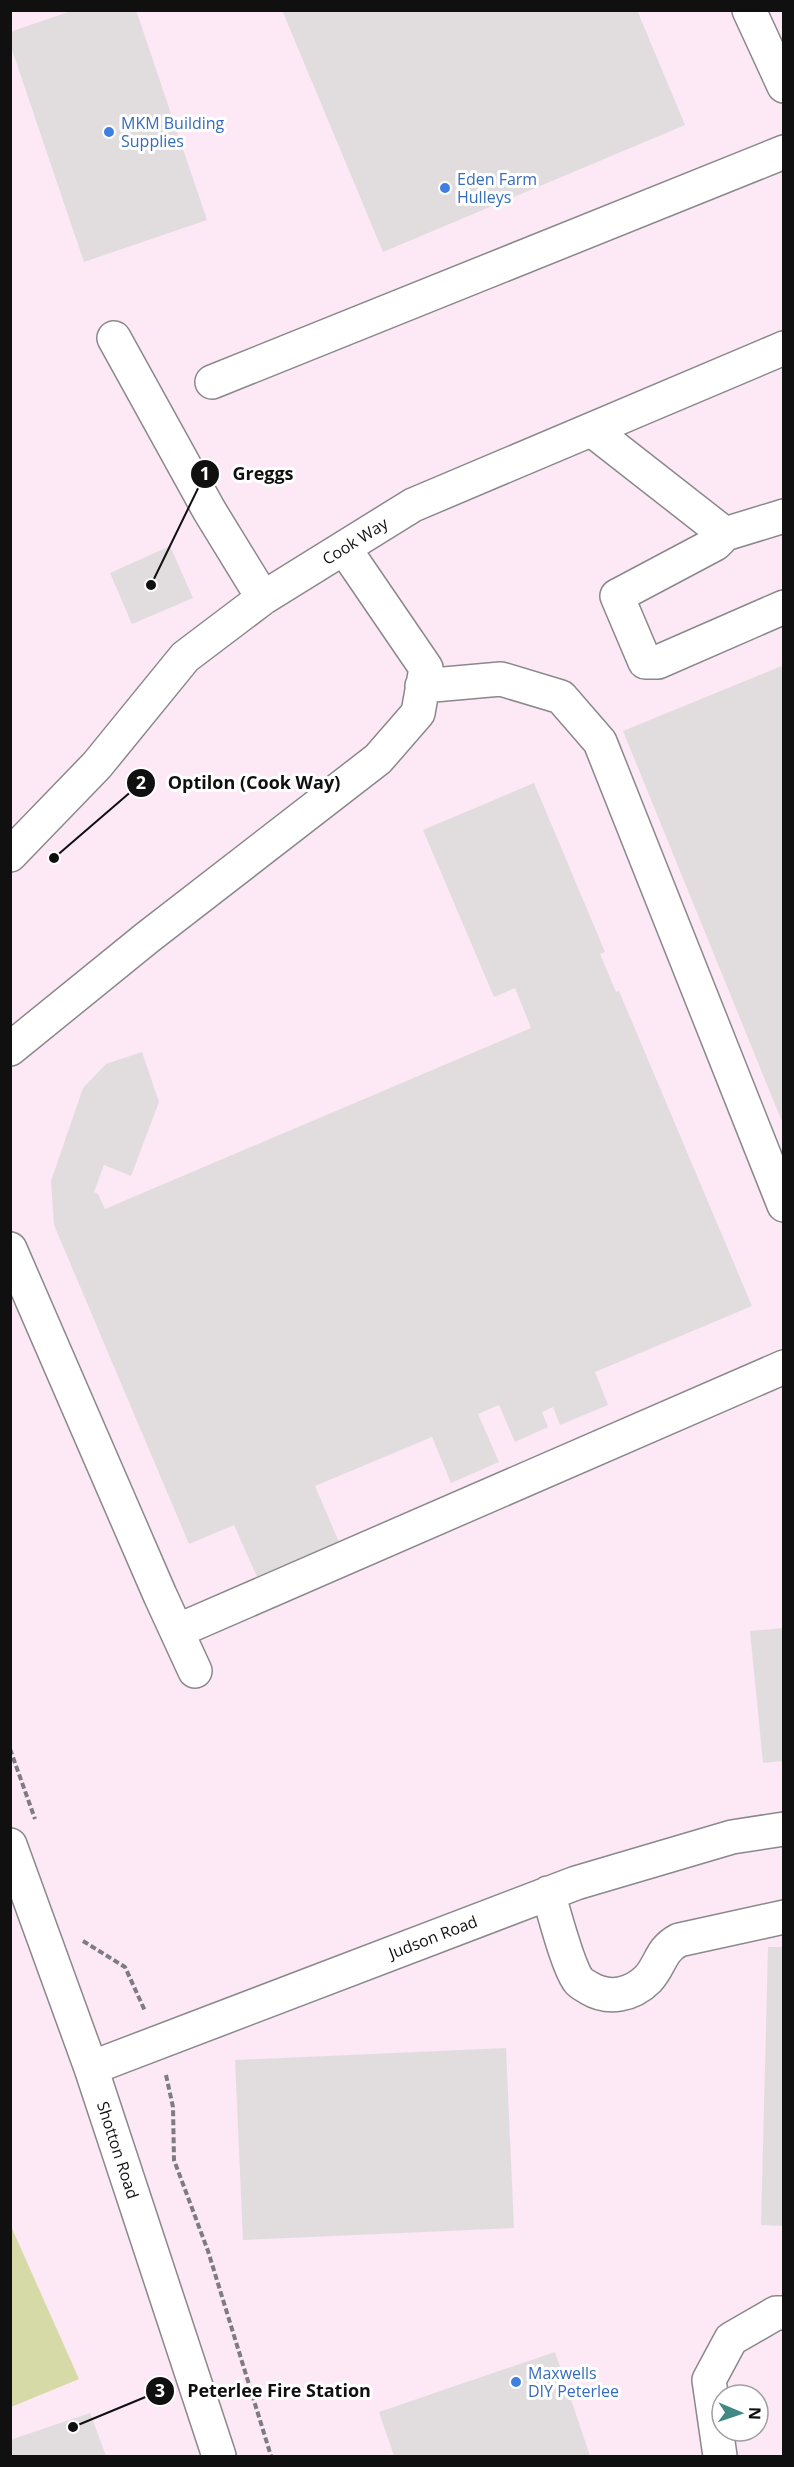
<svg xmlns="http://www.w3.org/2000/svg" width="794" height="2467" font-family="'Open Sans',sans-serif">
	<rect width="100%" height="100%" fill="#f9f9fc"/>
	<!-- industrial -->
	<path fill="#fde8f6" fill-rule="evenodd" d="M11 11H783V2456H11ZM722 2395H758V2431H722Z"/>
	<!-- green -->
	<path fill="#d5daa6" d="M10 2224 79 2379 11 2407H10Z"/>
	<!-- building -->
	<path fill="#e1dddf" d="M74 10H136L207 220 84 262 10 44V32Z
		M282 10H637L685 125 383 252Z
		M170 546 193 598 132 624 110 573Z
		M784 665V1124H783L623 731Z
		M534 783 605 952 600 954 616 992 619 991 752 1306 595 1372 608 1405 560 1425 553 1407 542 1412 548 1427 515 1442 499 1405 478 1414 499 1462 451 1483 432 1437 315 1486 339 1542 257 1577 234 1525 189 1544 54 1225 51 1181 83 1088 106 1064 142 1052 159 1102 131 1176 104 1165 94 1192 98 1194 105 1209 531 1028 515 988 494 997 423 830Z
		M784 1628V1761L763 1763 750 1631Z
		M768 1947H784V2226L761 2225Z
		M506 2048 514 2228 243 2240 235 2060Z
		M555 2352 590 2456H394L379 2412Z
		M90 2413 106 2456H10V2440Z"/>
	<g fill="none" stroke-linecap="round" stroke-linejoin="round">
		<defs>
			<path id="minor" d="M749 10 784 86
				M114 338 209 510 263 598
				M212 382 784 152
				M592 430 725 534
				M784 516 725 534 715 544 617 596 645 662H658L784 607
				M422 686 501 679 561 697 600 742 784 1205
				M10 855 97 765 185 657 263 598 413 505 784 348
				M10 1049 148 937 378 759 418 713 426 668 344 548
				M10 1249 160 1595 195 1671
				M177 1631 784 1367
				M10 1845 91 2068 219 2456
				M548 1893C555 1915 567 1964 578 1980 581 1984 586 1986 589 1988 609 2000 632 1995 648 1979 661 1965 660 1950 679 1940L784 1917
				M91 2068 576 1883 732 1837 784 1829
				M720 2456 709 2380 731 2339 776 2313H784"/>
		</defs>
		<!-- minor casing -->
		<use href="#minor" stroke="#89898c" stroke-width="36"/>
		<!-- path -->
		<path stroke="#7d7d7f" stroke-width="4" stroke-dasharray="6 3" stroke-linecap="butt" d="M10 1749 35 1819
			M83 1941 125 1967 145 2011
			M166 2075 173 2107 174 2160 208 2251 271 2456"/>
		<!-- minor -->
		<use href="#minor" stroke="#fff" stroke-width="33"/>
	</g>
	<!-- markers -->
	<g fill="#3f7fe0" stroke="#fff" stroke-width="2">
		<circle cx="109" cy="132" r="6"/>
		<circle cx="445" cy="188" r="6"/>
		<circle cx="516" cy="2382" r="6"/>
	</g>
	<g text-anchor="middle" stroke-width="6" stroke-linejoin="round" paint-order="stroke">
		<!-- shop labels -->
		<g font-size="16" fill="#366cbe" stroke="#fff" text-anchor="start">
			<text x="121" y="129">MKM Building<tspan x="121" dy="18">Supplies</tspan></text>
			<text x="457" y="185">Eden Farm<tspan x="457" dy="18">Hulleys</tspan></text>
			<text x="528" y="2379">Maxwells<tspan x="528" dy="18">DIY Peterlee</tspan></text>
		</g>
		<!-- street labels -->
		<g font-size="16" fill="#101011" stroke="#fff">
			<text transform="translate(355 541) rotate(-32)" y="6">Cook Way</text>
			<text transform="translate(433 1937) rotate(-21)" y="6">Judson Road</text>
			<text transform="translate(118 2150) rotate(72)" y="6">Shotton Road</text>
		</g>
	</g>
	<!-- callouts -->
	<path fill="none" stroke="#101011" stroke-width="2" d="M151 585L205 474M54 858L141 783M73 2427L160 2391"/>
	<g fill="#101011" stroke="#fff" stroke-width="2">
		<circle cx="151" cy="585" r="6"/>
		<circle cx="54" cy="858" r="6"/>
		<circle cx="73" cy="2427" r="6"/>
		<circle cx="205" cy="474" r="15"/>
		<circle cx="141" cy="783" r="15"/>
		<circle cx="160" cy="2391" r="15"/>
	</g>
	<g font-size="18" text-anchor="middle" font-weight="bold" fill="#fff">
		<text x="205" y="480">1</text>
		<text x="141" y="789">2</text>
		<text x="160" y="2397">3</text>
	</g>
	<g font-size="18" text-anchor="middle" font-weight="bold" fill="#101011" stroke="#fff" stroke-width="6" stroke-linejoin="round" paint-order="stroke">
		<text x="263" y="480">Greggs</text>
		<text x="254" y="789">Optilon (Cook Way)</text>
		<text x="279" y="2397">Peterlee Fire Station</text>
	</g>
	<!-- border -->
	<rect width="794" height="2467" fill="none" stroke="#101011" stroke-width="24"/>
	<!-- north arrow -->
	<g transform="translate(740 2413) rotate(92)"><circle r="28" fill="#ffffff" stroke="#9f9fa0" stroke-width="1.5"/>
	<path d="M0-4.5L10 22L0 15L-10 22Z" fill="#418984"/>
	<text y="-9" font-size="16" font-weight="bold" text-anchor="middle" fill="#101011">N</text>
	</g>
</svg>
